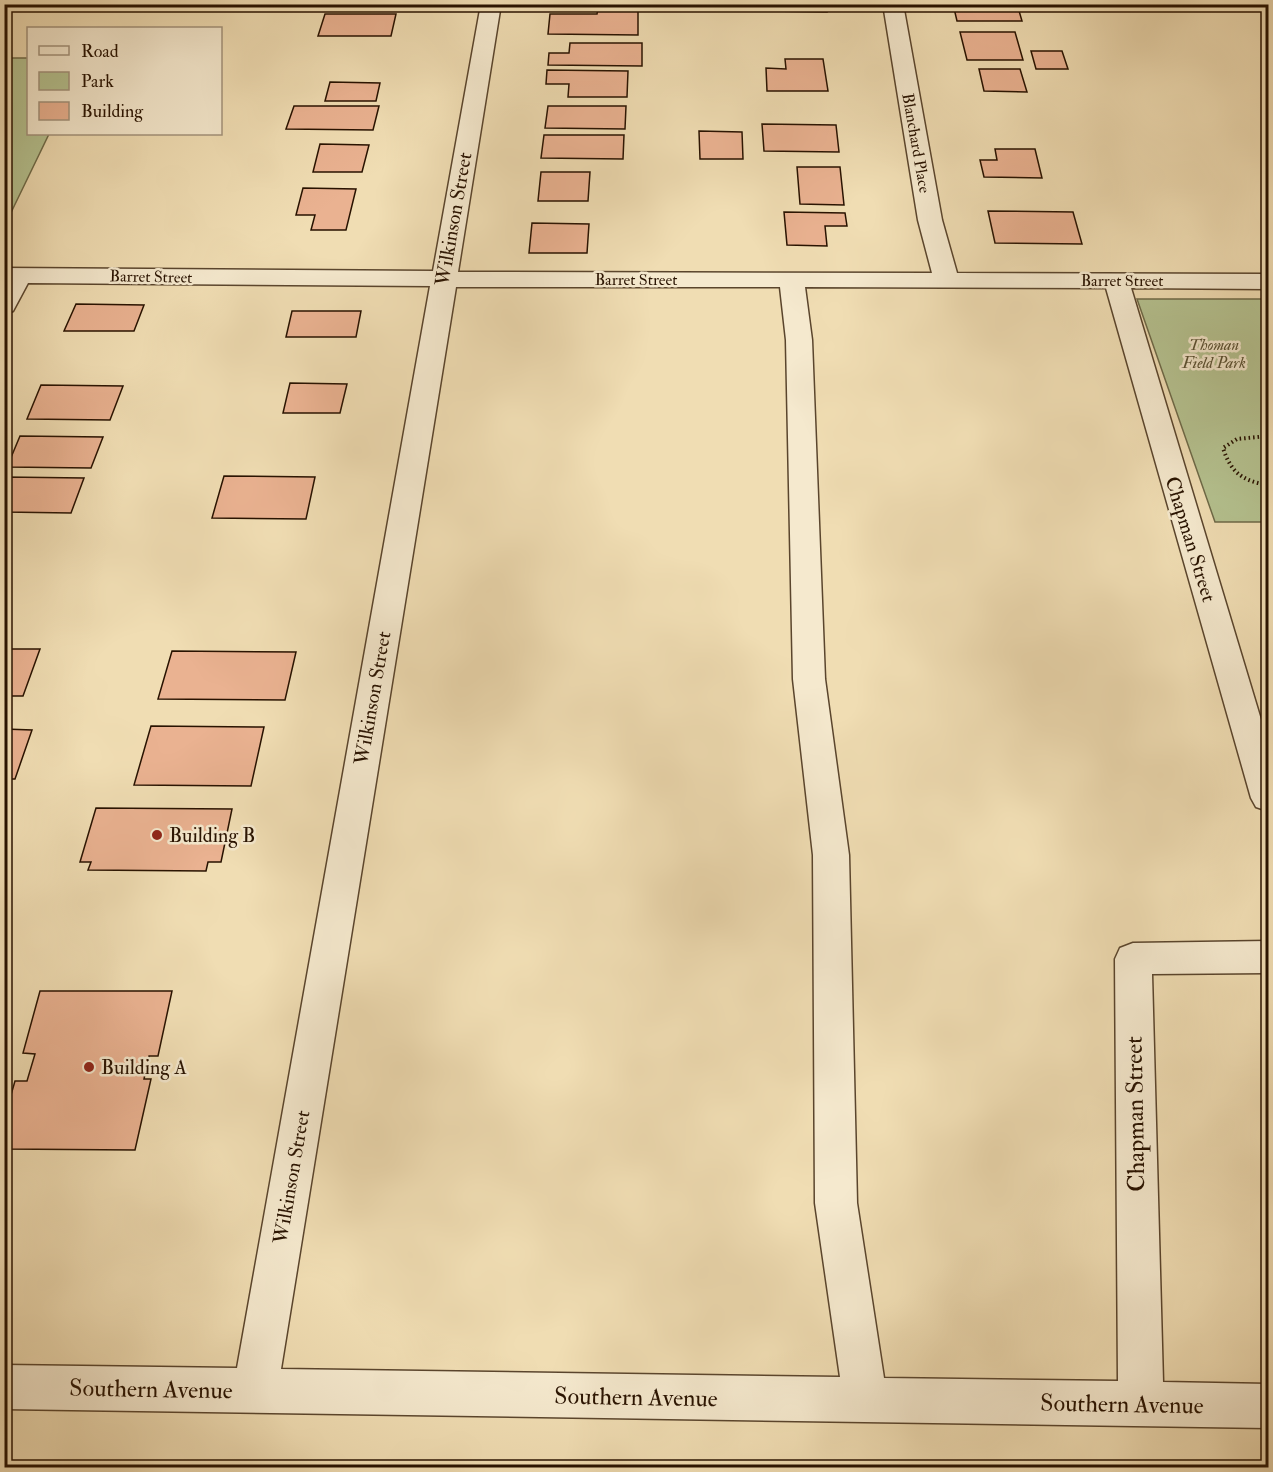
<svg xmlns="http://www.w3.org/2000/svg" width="1273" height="1472" font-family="'IM FELL Double Pica',serif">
	<rect width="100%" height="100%" fill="#f0ddb3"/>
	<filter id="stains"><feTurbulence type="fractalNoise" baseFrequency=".00333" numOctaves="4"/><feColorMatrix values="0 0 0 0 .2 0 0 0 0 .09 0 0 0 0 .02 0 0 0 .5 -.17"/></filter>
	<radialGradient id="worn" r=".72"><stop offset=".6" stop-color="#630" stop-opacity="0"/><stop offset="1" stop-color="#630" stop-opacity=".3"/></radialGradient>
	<!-- green -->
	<path fill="#b5c290" stroke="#6e6a48" stroke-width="1.5" d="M5 58H28V134H49L5 225Z
		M1137 299H1268V522H1215Z"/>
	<!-- building -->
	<path fill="#eab291" stroke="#281200" stroke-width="1.5" d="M769 4H826L827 12 769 11Z
		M953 4H1017L1022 21H957Z
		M598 9H638V35L548 34 550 14H597Z
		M325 14H396L391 36H318Z
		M960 32H1015L1023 60H967Z
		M570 43H642V66L548 65 549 53H569Z
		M1031 51H1062L1068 69H1036Z
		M785 59H823L828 91H767L766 68 786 69Z
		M979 69H1020L1027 92 984 91Z
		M547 70 628 71 627 97H568L569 84H546Z
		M330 82 380 83 376 101H325Z
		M294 106H379L373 130 286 129Z
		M548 106H626L625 129 545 128Z
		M762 124 836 125 839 152 764 151Z
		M699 131 742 132 743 159H700Z
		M544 135H624L623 159 541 158Z
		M320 144 369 145 362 172H313Z
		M995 149H1035L1042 178 984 177 980 160H997Z
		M797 167H840L844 205 800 204Z
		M541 172H590L588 201H538Z
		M303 188 356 189 346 230H311L315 215H296Z
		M988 211 1073 212 1082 244 995 243Z
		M784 212 845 213 847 226H825L827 246 787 245Z
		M532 223 589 224 587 253H529Z
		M76 304 144 305 134 331H64Z
		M292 311H361L356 337H286Z
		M290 383 347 384 340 413H283Z
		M41 385 123 386 110 420 27 419Z
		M20 436 103 437 91 468 7 467Z
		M224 476 315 477 306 519 212 518Z
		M4 477 84 478 71 513 4 512Z
		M4 649H40L23 696H4Z
		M172 651 296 652 285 700 158 699Z
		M151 726 264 727 251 786 134 785Z
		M4 729 32 730 15 779H4Z
		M96 808 232 809 221 862H208L206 871 88 870 91 862H80Z
		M40 991H172L158 1056H149L144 1079H151L135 1150 4 1149V1119L15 1081H27L35 1054 23 1053Z"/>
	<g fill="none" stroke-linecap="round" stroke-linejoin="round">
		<defs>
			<path id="minor" d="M481 4H501L458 272 932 273 918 220 883 4H903L942 220 957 273 1268 274V289L1131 288 1268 743V811L1256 807 1251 798 1106 288 805 287 812 340 825 679 849 855 857 1203 884 1378 1118 1381 1115 959 1120 948 1133 943 1268 941V973L1152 974 1163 1382 1268 1384V1428L4 1409V1365L237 1368 430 286 28 283 13 311 4 314V268L433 271ZM456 287H780L786 340 793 679 813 855 815 1203 840 1377 281 1369Z"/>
		</defs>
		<!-- minor casing -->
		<use href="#minor" stroke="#5a452d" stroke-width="3"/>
		<!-- path -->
		<path stroke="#281200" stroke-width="4" stroke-dasharray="1.5 3" stroke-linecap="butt" d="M1268 436 1237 439 1223 448C1231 473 1243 481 1268 485"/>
		<!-- minor -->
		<use href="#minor" fill="#f5e9ce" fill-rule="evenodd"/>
	</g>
	<!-- markers -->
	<g fill="#8f2418" stroke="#f5e9ce" stroke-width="2">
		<circle cx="157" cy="835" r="6"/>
		<circle cx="89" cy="1067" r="6"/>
	</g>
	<g text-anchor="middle" stroke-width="5" stroke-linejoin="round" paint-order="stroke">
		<!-- far-street labels -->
		<g font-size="16" fill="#281200" stroke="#f5e9ce">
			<text transform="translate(917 143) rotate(80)" y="6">Blanchard Place</text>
			<text transform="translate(151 276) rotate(1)" y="6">Barret Street</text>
			<text x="636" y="285">Barret Street</text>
			<text x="1122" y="286">Barret Street</text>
		</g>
		<!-- far-park labels -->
		<g font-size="16" font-style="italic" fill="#595032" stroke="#f5e9ce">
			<text x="1214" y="350">Thoman<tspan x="1214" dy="18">Field Park</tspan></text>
		</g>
		<!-- street labels -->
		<g font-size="20" fill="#281200" stroke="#f5e9ce">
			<text transform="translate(453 219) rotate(-80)" y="7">Wilkinson Street</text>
			<text transform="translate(1191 539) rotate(73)" y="7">Chapman Street</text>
			<text transform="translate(372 698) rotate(-80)" y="7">Wilkinson Street</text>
			<text transform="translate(291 1177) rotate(-80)" y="7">Wilkinson Street</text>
		</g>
		<!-- poi labels -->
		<g font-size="20" fill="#281200" stroke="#f5e9ce" text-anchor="start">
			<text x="169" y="842">Building B</text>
			<text x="101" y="1074">Building A</text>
		</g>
		<!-- near-street labels -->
		<g font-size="24" fill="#281200" stroke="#f5e9ce">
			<text transform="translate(1135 1114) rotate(-91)" y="8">Chapman Street</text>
			<text transform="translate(151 1389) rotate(1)" y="8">Southern Avenue</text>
			<text transform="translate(636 1397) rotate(1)" y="8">Southern Avenue</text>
			<text transform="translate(1122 1404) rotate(1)" y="8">Southern Avenue</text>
		</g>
	</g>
	<!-- margin -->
	<rect width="1273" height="1472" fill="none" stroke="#f0ddb3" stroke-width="24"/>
	<rect x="6" y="6" width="1261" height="1460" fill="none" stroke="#281200" stroke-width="3"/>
	<rect x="12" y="12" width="1249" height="1448" fill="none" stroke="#281200" stroke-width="1.5"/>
	<!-- legend -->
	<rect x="27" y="27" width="195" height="108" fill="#f5e9ce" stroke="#a3937c" stroke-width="1.5"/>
	<rect x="39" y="46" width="30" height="9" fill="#f5e9ce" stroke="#a3937c" stroke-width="1.5"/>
	<text x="81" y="57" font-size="18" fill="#281200">Road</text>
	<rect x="39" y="72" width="30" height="18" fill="#b5c290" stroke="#a3937c" stroke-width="1.5"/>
	<text x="81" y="87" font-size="18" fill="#281200">Park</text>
	<rect x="39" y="102" width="30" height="18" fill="#eab291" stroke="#a3937c" stroke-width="1.5"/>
	<text x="81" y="117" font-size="18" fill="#281200">Building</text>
	<rect width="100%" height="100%" filter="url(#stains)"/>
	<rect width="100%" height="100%" fill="url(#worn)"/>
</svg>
